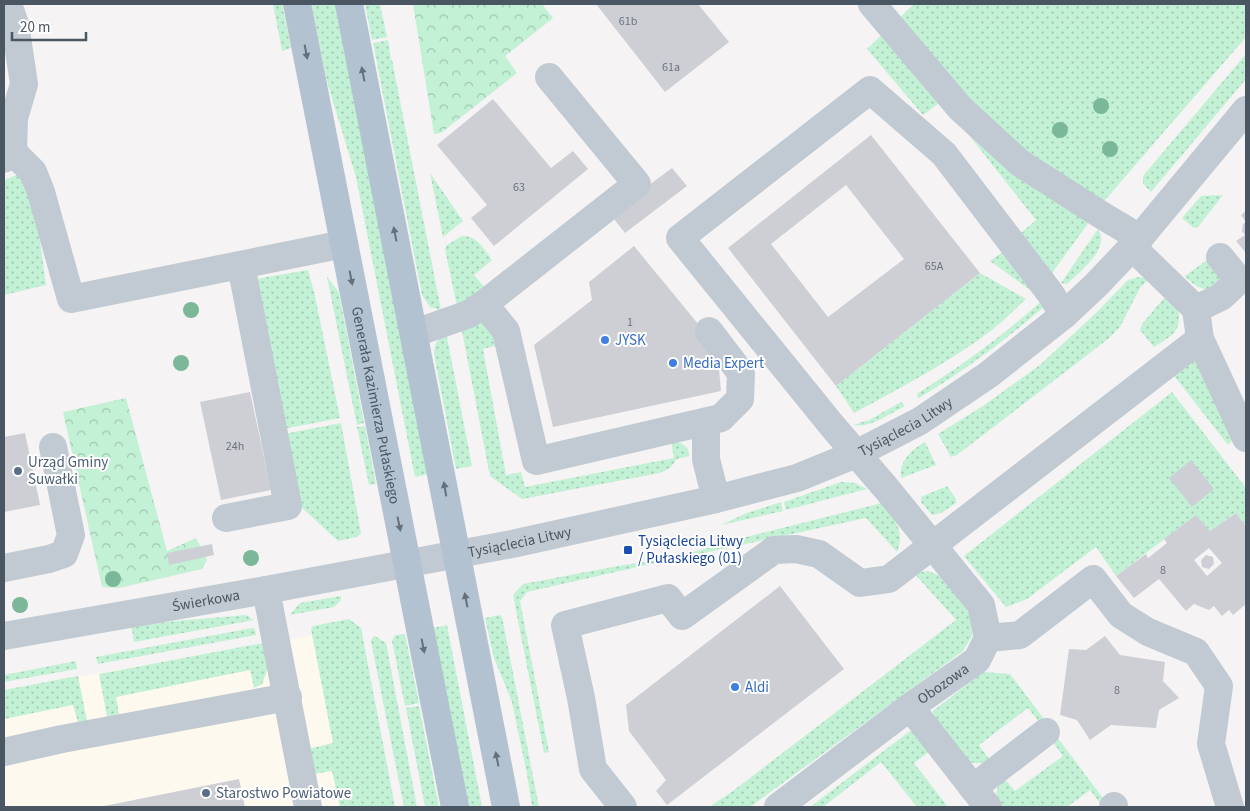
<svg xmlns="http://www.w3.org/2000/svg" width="1250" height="811" font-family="'Source Sans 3',sans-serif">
	<defs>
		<pattern id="grass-dots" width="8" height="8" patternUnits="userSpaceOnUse" patternTransform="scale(1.25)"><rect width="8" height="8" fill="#c3f1d5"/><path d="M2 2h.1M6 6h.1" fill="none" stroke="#a0c6b0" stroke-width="1.8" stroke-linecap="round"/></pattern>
		<pattern id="forest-crowns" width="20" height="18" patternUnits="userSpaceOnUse" patternTransform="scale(1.25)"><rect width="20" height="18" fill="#c3f1d5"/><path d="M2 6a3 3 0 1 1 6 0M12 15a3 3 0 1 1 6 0" fill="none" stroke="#a0c6b0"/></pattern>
	</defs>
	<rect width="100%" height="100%" fill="#f5f3f3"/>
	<!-- commercial -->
	<path fill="#fdf9ef" d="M312 635 356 807H4V690Z"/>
	<!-- grass -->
	<path fill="url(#grass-dots)" d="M273 4H282L291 48 282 51Z
		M311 4H336L428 474 415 477 356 177 327 82Z
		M365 4H380L387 37 372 40Z
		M914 4H1246V37L1105 200 1052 273 1021 233 1036 220 942 101 923 115 867 49Z
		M388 40 391 59H389L392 60 441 310 430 307 422 295 373 43Z
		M1246 54V79L1151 192 1143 184V176Z
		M430 173 463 221 443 237Z
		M17 175 34 196 46 285 4 295V180Z
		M1223 195 1198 227 1194 228 1182 218 1201 196Z
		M1098 229C1111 249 1080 271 1067 284L1061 283Z
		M462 236C477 235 484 249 492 260L474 275 486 289 457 306 445 249 447 245Z
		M1008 248 1033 292 990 261Z
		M1207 260 1221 278C1214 298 1195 288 1185 276Z
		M308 270 315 296 340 418 283 429 256 279Z
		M980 273 1026 299C1015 309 1004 320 992 330 951 361 899 389 854 413L836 386Z
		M327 277 338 291 340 298 364 423 357 425Z
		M1139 277 1149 279 1140 288 1120 327 1108 339 957 455 951 457 938 434 983 406 1040 365 1097 312 1128 280Z
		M1165 297 1178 308C1182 333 1172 335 1154 347L1140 330 1142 324Z
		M1045 298 1046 305C1006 340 964 371 919 398L917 396 918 393C963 365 1005 334 1045 298Z
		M478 321 488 325 497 344 495 346 483 349 506 475 521 472 525 487 674 458 671 441H675C682 443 690 447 689 456L677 459 670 468 660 473 522 499 490 476 461 326Z
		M446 332 472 466 456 469 434 354C434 343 438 339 446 332Z
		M1195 358 1235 437 1228 445 1168 368Z
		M1172 392 1246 488V527L1235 513 1210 531 1196 515 1116 576 1096 547 1027 599 1006 607 964 556Z
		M901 402 905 406C889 414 871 428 853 425L869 420Z
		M341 423 361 533 357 537 338 541 298 504 284 434Z
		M365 426 376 484 369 485 357 427Z
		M925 442 936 465 901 478C899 461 911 450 925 442Z
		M841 482 855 483 867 489 786 510 784 502Z
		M947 486 956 499V503L941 513 932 515 921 502V497Z
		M781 502 783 511 721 525 747 513Z
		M882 503C894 519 906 531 897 552L866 518 676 559V557L750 536Z
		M659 560 660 562 527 592 520 601 549 752 544 753 513 595 523 584 618 566Z
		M928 571 943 577 967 609 971 620 972 636 963 651 750 807H709L733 791 956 620 914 573Z
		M341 596V600L334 607 290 615 300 603Z
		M246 615 254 620 134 642 131 625Z
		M500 615 502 617 539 807H532L527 774 512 702 494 658 485 618Z
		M349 619 361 628 395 807H340L332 771 314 774 308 749 333 743 311 629 313 626Z
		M447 625 482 807H468L433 628Z
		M252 628 255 629 256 635 98 664 96 657Z
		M405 634 419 703 405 706 392 641 395 635Z
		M375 636 386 643 417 807H404L371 641 373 637Z
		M263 643 268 668 262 684 254 688 250 670 116 697 119 714 107 717 99 674Z
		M76 661 77 669 4 682V675Z
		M983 672 1010 674 1044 719 1039 722 1028 708 979 745 989 759C983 764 977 764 970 762L934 719 933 711Z
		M78 676 87 721 78 722 73 705 4 719V690Z
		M419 706 439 807H425L406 708Z
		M910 731 914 733 929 752 914 763 948 807H917L881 762 823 807H810Z
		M1057 737 1105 801 1101 804 1090 790 1067 807H1001C994 796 995 788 1004 778L1015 791 1063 756 1052 741Z"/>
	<!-- forest -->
	<path fill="url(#forest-crowns)" d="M413 4H542L553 18 505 56 517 73 441 133 434 134Z
		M126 398 167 551 196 538 207 560 202 569 119 588 102 587 63 412Z"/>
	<!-- building -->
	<path fill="#cdcfd5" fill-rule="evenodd" d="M596 4H698L729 42 665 92Z
		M493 99 551 168 573 151 588 169 494 246 471 218 487 205 437 145Z
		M871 135 980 273 836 386 728 248ZM846 185 904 259 828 317 771 244Z
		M672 168 687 186 625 233 610 214Z
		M1246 211V253L1236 241 1245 235 1242 231 1243 224 1246 222 1241 215Z
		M634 246 717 347 721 391 553 427 534 345 592 300 589 282Z
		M250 392 271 490 221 500 200 402Z
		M25 433 40 505 4 512V437Z
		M1191 460 1214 489 1192 507 1169 478Z
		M1236 513 1246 527V604L1233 615 1229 610 1222 616 1214 606 1209 610 1194 604 1186 611 1159 579 1134 598 1116 576 1146 554 1148 558 1167 543 1164 539 1196 515 1210 531ZM1209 548 1222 563 1207 576 1194 560Z
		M212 544 214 555 169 565 167 553Z
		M1206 555 1213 557 1214 564 1209 569 1202 567 1201 560Z
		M780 586 844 669 667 805 656 791 666 780 629 731 626 705Z
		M1105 636 1120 655 1165 662 1163 681 1179 698 1159 710 1156 728 1111 725 1090 740 1077 720 1060 715 1069 649 1086 650Z
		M239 779 245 807H105L104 806Z"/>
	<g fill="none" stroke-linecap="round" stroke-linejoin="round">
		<!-- minor -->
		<g stroke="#c1cad2" stroke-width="28">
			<path d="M8 4 15 24 24 84 14 118 13 152"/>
			<path d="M872 4 960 108 1020 163 1103 216 1140 238"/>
			<path d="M4 159 13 152 33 172 41 192 71 299 344 244"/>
			<path d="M1132 247 1196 309 1200 339 1246 438"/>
			<path d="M484 304 506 331 536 461 721 418 740 399 741 373 709 331"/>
			<path d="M1196 309 1221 297 1239 280 1220 257"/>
			<path d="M415 333 469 314 484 304 637 184 549 77"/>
			<path d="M706 422V459L716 499"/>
			<path d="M226 518 288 506 241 265"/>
			<path d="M4 568 49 559 64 554 71 535 53 447"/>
			<path d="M266 590 308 807"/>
			<path id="s1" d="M4 636 266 590 512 544 716 499 797 478 856 454 920 421 988 375 1064 315 1096 285 1132 247 1246 110"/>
			<path d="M988 638 1020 635 1093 579 1121 615 1148 632 1196 652 1219 686 1211 744 1230 807"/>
			<path d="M910 707 988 807"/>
			<path d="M4 752 62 739 288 697"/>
			<path d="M973 788 1046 732"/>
			<path d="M623 807 593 769 581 698 565 625 668 598 682 616 774 550 796 549 819 554 860 583 889 579 1200 339"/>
			<path id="s2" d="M778 807 910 707 977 660 988 638 981 605 886 488 834 428 680 238 870 90 944 154 1050 293 1064 315"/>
			<path d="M1113 807 1114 806"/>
		</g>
		<!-- major -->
		<g stroke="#b3c2d1" stroke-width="28">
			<path id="s3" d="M297 4 455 807"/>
			<path d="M349 4 506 807"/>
		</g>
	</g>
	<!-- trees -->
	<g fill="#7bb799">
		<circle cx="1101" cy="106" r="8"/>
		<circle cx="1060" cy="130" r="8"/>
		<circle cx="1110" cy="149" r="8"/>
		<circle cx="191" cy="310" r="8"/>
		<circle cx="181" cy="363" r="8"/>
		<circle cx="251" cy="558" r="8"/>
		<circle cx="113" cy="579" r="8"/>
		<circle cx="20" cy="605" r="8"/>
	</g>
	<!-- one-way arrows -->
	<defs><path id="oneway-solid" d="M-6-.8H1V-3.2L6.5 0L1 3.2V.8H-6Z" transform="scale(1.25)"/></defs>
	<g fill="#64717d">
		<use href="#oneway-solid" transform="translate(306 52) rotate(79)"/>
		<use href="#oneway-solid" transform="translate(363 74) rotate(-101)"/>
		<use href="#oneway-solid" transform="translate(395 234) rotate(-101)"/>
		<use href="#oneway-solid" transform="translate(351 278) rotate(79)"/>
		<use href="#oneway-solid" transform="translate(445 489) rotate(-100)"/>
		<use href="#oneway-solid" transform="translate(399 524) rotate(78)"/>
		<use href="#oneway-solid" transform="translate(466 600) rotate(-101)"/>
		<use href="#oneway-solid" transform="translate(423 646) rotate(79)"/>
		<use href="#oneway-solid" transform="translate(497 759) rotate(-101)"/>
	</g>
	<!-- markers -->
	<g fill="#3f7fe0" stroke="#fff" stroke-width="2">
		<circle cx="605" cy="340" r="5"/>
		<circle cx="673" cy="363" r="5"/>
		<circle cx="735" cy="687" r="5"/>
	</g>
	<g fill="#5c6f8a" stroke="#fff" stroke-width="2">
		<circle cx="18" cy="471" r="5"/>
		<circle cx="206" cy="793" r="5"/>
	</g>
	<rect fill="#1a4fb4" stroke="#fff" stroke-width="2" x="623" y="545" width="10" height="10" rx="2.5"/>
	<g text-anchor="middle" stroke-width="4" stroke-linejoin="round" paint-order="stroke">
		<!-- number labels -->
		<g font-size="12" fill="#6b747e">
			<text x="628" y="25">61b</text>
			<text x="671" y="71">61a</text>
			<text x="519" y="191">63</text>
			<text x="934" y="270">65A</text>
			<text x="630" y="326">1</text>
			<text x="235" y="450">24h</text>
			<text x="1163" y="574">8</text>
			<text x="1117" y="694">8</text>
		</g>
		<!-- shop labels -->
		<g font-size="15" fill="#366cbe" stroke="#fff" text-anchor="start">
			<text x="615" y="345">JYSK</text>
			<text x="683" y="368">Media Expert</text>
			<text x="745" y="692">Aldi</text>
		</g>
		<!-- street labels -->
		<g font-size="15" fill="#4a5661" stroke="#fff">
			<text dy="5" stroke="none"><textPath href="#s3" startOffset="409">Generała Kazimierza Pułaskiego</textPath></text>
			<text dy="5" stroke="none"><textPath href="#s1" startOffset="929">Tysiąclecia Litwy</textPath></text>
			<text dy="5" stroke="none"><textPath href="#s1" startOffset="524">Tysiąclecia Litwy</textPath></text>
			<text dy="5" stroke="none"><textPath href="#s1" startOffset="205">Świerkowa</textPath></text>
			<text dy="5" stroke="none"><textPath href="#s2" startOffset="206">Obozowa</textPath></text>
		</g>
		<!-- service labels -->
		<g font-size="15" fill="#4e5e75" stroke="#fff" text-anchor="start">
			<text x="28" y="467">Urząd Gminy<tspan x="28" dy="17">Suwałki</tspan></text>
			<text x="216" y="798">Starostwo Powiatowe</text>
		</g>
		<!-- transit labels -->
		<g font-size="15" fill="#164399" stroke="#fff" text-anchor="start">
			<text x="638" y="546">Tysiąclecia Litwy<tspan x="638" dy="17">/ Pułaskiego (01)</tspan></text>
		</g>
	</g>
	<!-- border -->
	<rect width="1250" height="811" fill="none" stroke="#4a5661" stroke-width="10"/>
	<!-- scale -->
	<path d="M12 32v8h74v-8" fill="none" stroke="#4a5661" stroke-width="2.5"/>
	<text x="20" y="32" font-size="15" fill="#4a5661" stroke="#ffffff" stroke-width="4" paint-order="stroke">20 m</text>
</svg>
